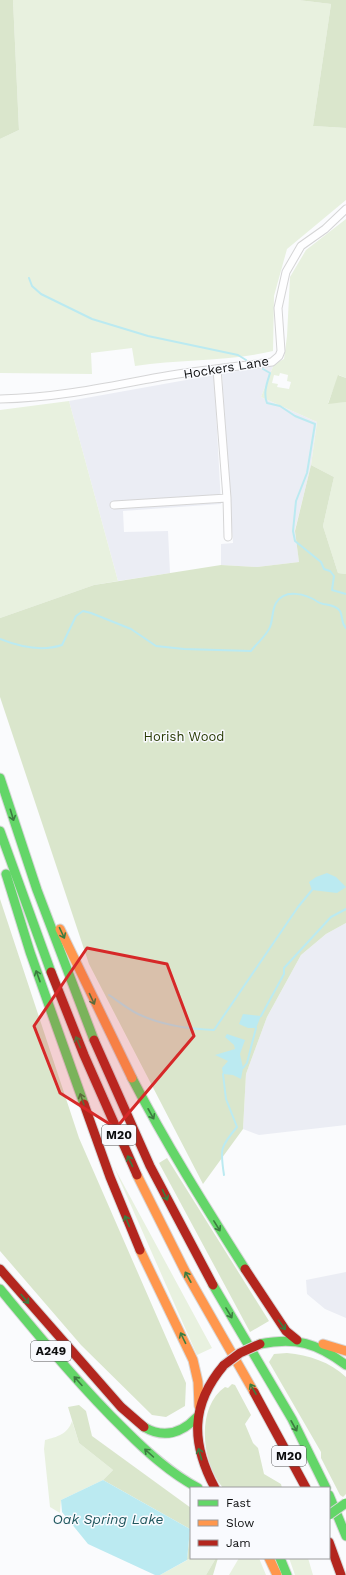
<svg xmlns="http://www.w3.org/2000/svg" width="346" height="1575" font-family="'Work Sans',sans-serif">
	<rect width="100%" height="100%" fill="#fafbfd"/>
	<!-- built -->
	<path fill="#ebedf4" d="M274 364 261 397 317 422 311 465 295 530 299 562 257 567 221 565V544L233 543 222 374Z
		M214 375 221 504 123 511 124 532 168 531 170 573 118 581 69 401Z
		M346 923V1125L259 1135 243 1129 246 1074 267 1017 301 955 326 934Z
		M346 1272V1318L325 1309 307 1294 306 1280Z"/>
	<!-- green -->
	<path fill="#e8f1df" fill-rule="evenodd" d="M13 0H298L331 4 313 126 346 128V200L287 249 274 296 273 351C228 362 181 359 135 366L132 348 91 353 92 374 0 373V139L19 130Z
		M346 219V378L339 375 328 403 346 402V574L338 573 323 526 334 477 311 465 317 422 261 397 274 364 284 359 287 336 290 277 306 250ZM280 373 288 375 287 381 291 382 289 389 277 387 278 384 272 383 274 375 279 376Z
		M69 401 118 581 94 585 0 618V410Z
		M114 1167 212 1348 197 1355Z
		M72 1421 79 1443 113 1470 103 1480 61 1500 60 1513 50 1507 44 1449 45 1440C57 1437 68 1434 72 1421Z
		M191 1558H216L206 1575H160Z
		M239 1558H259L266 1575H229Z
		M289 1558H308L313 1575H295Z"/>
	<!-- forest -->
	<path fill="#dae6cc" d="M0 0H13L19 130 0 139Z
		M298 0H346V128L313 126 331 4Z
		M338 375 346 378V402L328 404Z
		M311 465 334 477 323 526 338 573 346 574V923L326 934 301 955 267 1017 246 1074 243 1129 203 1184 89 964 0 697V618L94 585 221 565 257 567 299 562 295 531Z
		M0 899 79 1138 186 1383 185 1406 166 1417 152 1415 81 1345 0 1251Z
		M167 1158 269 1321 250 1332 159 1163Z
		M287 1353C309 1355 330 1362 346 1377V1494L343 1497 340 1495 321 1458V1452L269 1362 274 1354Z
		M232 1384 235 1385 251 1415 245 1424 253 1443 258 1448 264 1474 281 1484 282 1488H223C202 1464 195 1408 225 1387L228 1388Z
		M79 1405 86 1411 92 1436 191 1508V1558L187 1560 190 1529 103 1480 113 1470 79 1443 68 1407Z
		M216 1558H218L213 1575H206Z"/>
	<!-- water -->
	<path fill="#bbeaf1" d="M327 873 336 877 346 887 337 893 312 890 309 882 316 877Z
		M243 1014 261 1016 256 1028H248L239 1024Z
		M227 1034 245 1040 240 1054 243 1068 241 1079 233 1075 223 1074 222 1068 228 1061 215 1055 235 1049 234 1045 225 1037Z
		M103 1480 190 1529 187 1560 160 1575H155L88 1544 62 1512 61 1500Z"/>
	<g fill="none" stroke-linecap="round" stroke-linejoin="round">
		<!-- stream -->
		<path stroke="#bbeaf1" stroke-width="2" d="M29 278 32 286 41 294 92 319 148 336 238 355 246 360
			M263 369 270 373C267 383 263 393 267 403L280 406 295 416 315 424 307 473 296 501 293 531 295 541 321 562 324 569 330 571 334 576 332 590 346 594
			M0 639C20 647 41 652 62 645L76 616 83 611 91 613 131 629 156 646 184 649 251 651C256 644 267 635 270 627 273 619 272 610 276 603 285 588 306 594 318 602 324 606 334 603 340 611 343 617 341 623 346 628
			M109 995C118 1001 128 1009 138 1014 161 1025 189 1029 214 1030L298 907 312 890
			M261 1016 284 974V968L331 917 346 909
			M243 1068 247 1063 256 1028
			M223 1074 226 1099 237 1127C220 1147 220 1149 224 1175"/>
		<defs>
			<path id="street" d="M217 369 227 498 228 537
				M0 399C53 398 102 388 154 378 193 371 233 367 272 362L279 356 281 351 278 308 286 272 301 246 325 229 346 209
				M114 505 227 498"/>
			<path id="fast" d="M0 778 37 890 94 1040
				M0 831 51 972
				M6 874 30 952 84 1104
				M132 1078C166 1144 205 1206 245 1269
				M213 1285 292 1419 326 1488
				M0 1289C40 1337 80 1386 125 1430 147 1452 170 1473 198 1488
				M260 1344C296 1337 317 1343 346 1365
				M144 1427C164 1439 182 1433 197 1417
				M329 1495 346 1536
				M280 1558 287 1575"/>
			<path id="slow" d="M60 929 132 1078
				M137 1175 185 1271 254 1392
				M140 1250 193 1360 198 1382 199 1406
				M323 1344 346 1351
				M269 1558 277 1575"/>
			<path id="jam" d="M51 972 84 1055 137 1175
				M94 1040 150 1166 213 1285
				M84 1104 110 1177 140 1250
				M0 1269 121 1407 144 1427
				M245 1269 286 1331 297 1340
				M254 1392 306 1488
				M215 1488C191 1443 190 1405 224 1365
				M329 1542 341 1575"/>
		</defs>
		<!-- street casing -->
		<use href="#street" stroke="#d5d5d6" stroke-width="9"/>
		<!-- fast casing -->
		<use href="#fast" stroke="#d7d7d8" stroke-width="11"/>
		<!-- slow casing -->
		<use href="#slow" stroke="#d7d7d8" stroke-width="11"/>
		<!-- jam casing -->
		<use href="#jam" stroke="#d7d7d8" stroke-width="11"/>
		<!-- street -->
		<use href="#street" stroke="#fefeff" stroke-width="7"/>
		<!-- fast -->
		<use href="#fast" stroke="#63d668" stroke-width="9"/>
		<!-- slow -->
		<use href="#slow" stroke="#ff974d" stroke-width="9"/>
		<!-- jam -->
		<use href="#jam" stroke="#b3261e" stroke-width="9"/>
		<defs>
			<path id="fast-bridge" d="M329 1515 346 1503"/>
			<path id="jam-bridge" d="M224 1365 240 1353 260 1344"/>
		</defs>
		<!-- fast-bridge casing -->
		<use href="#fast-bridge" stroke="#d7d7d8" stroke-width="11" stroke-linecap="butt"/>
		<!-- jam-bridge casing -->
		<use href="#jam-bridge" stroke="#d7d7d8" stroke-width="11" stroke-linecap="butt"/>
		<!-- fast-bridge -->
		<use href="#fast-bridge" stroke="#63d668" stroke-width="9"/>
		<!-- jam-bridge -->
		<use href="#jam-bridge" stroke="#b3261e" stroke-width="9"/>
	</g>
	<!-- one-way arrows -->
	<defs><path id="oneway-shaft" d="M-6 0H5M1.5-3L5.5 0L1.5 3" fill="none" stroke-width="1.6" stroke-linecap="round" stroke-linejoin="round"/></defs>
	<g stroke="#3c7c40">
		<use href="#oneway-shaft" transform="translate(12 815) rotate(73)"/>
		<use href="#oneway-shaft" transform="translate(62 933) rotate(65)"/>
		<use href="#oneway-shaft" transform="translate(38 976) rotate(-110)"/>
		<use href="#oneway-shaft" transform="translate(92 999) rotate(65)"/>
		<use href="#oneway-shaft" transform="translate(78 1042) rotate(-113)"/>
		<use href="#oneway-shaft" transform="translate(82 1099) rotate(-109)"/>
		<use href="#oneway-shaft" transform="translate(151 1114) rotate(61)"/>
		<use href="#oneway-shaft" transform="translate(130 1161) rotate(-115)"/>
		<use href="#oneway-shaft" transform="translate(165 1195) rotate(64)"/>
		<use href="#oneway-shaft" transform="translate(127 1221) rotate(-113)"/>
		<use href="#oneway-shaft" transform="translate(217 1226) rotate(58)"/>
		<use href="#oneway-shaft" transform="translate(188 1277) rotate(-119)"/>
		<use href="#oneway-shaft" transform="translate(25 1299) rotate(50)"/>
		<use href="#oneway-shaft" transform="translate(229 1313) rotate(59)"/>
		<use href="#oneway-shaft" transform="translate(282 1325) rotate(54)"/>
		<use href="#oneway-shaft" transform="translate(183 1338) rotate(-116)"/>
		<use href="#oneway-shaft" transform="translate(78 1381) rotate(-132)"/>
		<use href="#oneway-shaft" transform="translate(253 1389) rotate(-120)"/>
		<use href="#oneway-shaft" transform="translate(294 1426) rotate(61)"/>
		<use href="#oneway-shaft" transform="translate(149 1453) rotate(-138)"/>
		<use href="#oneway-shaft" transform="translate(200 1454) rotate(-106)"/>
	</g>
	<!-- marked area -->
	<path fill="#d62828" fill-opacity="0.2" stroke="#d62828" stroke-width="3" stroke-linejoin="round" d="M87 948 167 964 194 1036 116 1128 60 1093 34 1026Z"/>
	<g text-anchor="middle" stroke-width="3" stroke-linejoin="round" paint-order="stroke">
		<!-- shield labels -->
		<g fill="#f9fafe" stroke="#545557" stroke-width="1">
			<rect x="102" y="1125" width="34" height="20" rx="3"/>
			<rect x="31" y="1341" width="40" height="20" rx="3"/>
			<rect x="272" y="1446" width="34" height="20" rx="3"/>
		</g>
		<g font-size="12" font-weight="bold" fill="#0d0e0f">
			<text x="119" y="1139">M20</text>
			<text x="51" y="1355">A249</text>
			<text x="289" y="1460">M20</text>
		</g>
		<!-- street labels -->
		<g font-size="13" fill="#0d0e0f" stroke="#f9fafe">
			<text transform="translate(226 367) rotate(-9)" y="5">Hockers Lane</text>
		</g>
		<!-- park labels -->
		<g font-size="13" fill="#283a04" stroke="#f9fafe">
			<text x="184" y="741">Horish Wood</text>
		</g>
		<!-- water labels -->
		<g font-size="14" font-style="italic" fill="#1e565d" stroke="#f9fafe">
			<text x="108" y="1524">Oak Spring Lake</text>
		</g>
	</g>
	<!-- legend -->
	<rect x="190" y="1487" width="140" height="72" fill="#f9fafe" stroke="#9b9c9e"/>
	<rect x="198" y="1500" width="20" height="6" fill="#63d668" stroke="#9b9c9e"/>
	<text x="226" y="1507" font-size="12" fill="#0d0e0f">Fast</text>
	<rect x="198" y="1520" width="20" height="6" fill="#ff974d" stroke="#9b9c9e"/>
	<text x="226" y="1527" font-size="12" fill="#0d0e0f">Slow</text>
	<rect x="198" y="1540" width="20" height="6" fill="#b3261e" stroke="#9b9c9e"/>
	<text x="226" y="1547" font-size="12" fill="#0d0e0f">Jam</text>
</svg>
